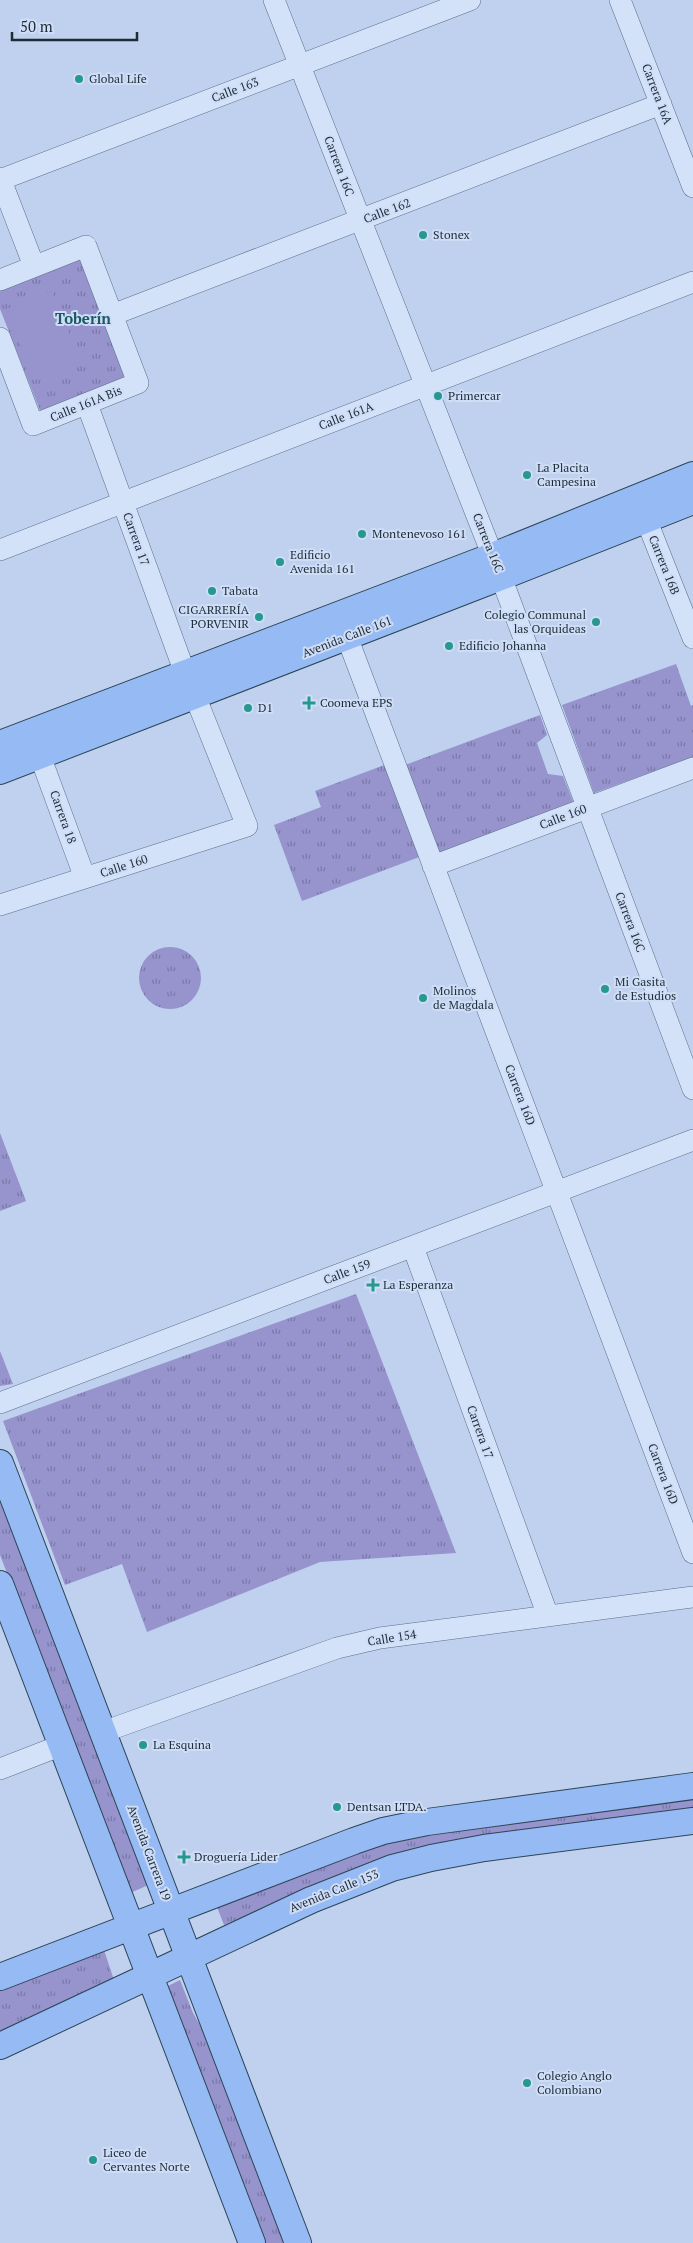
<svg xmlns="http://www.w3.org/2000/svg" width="693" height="2243" font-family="'PT Serif',serif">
	<defs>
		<pattern id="grass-tufts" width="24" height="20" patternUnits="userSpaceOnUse" patternTransform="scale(1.25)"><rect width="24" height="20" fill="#9693cd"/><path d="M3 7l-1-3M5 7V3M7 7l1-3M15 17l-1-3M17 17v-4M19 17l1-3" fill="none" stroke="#7a78a7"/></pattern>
	</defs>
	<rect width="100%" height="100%" fill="#bfd1ef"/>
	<!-- grass -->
	<path fill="url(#grass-tufts)" d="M80 255 129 378 41 413 0 309V287Z
		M676 664 691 706 693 705V757L594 793 562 705Z
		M540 715 547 735 537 743 548 774 563 776 574 804 437 854 405 765Z
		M387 764 422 856 302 901 274 825 321 807 315 791Z
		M139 978a31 31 0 1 1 62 0a31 31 0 1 1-62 0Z
		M0 1133 26 1201 0 1211Z
		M356 1294 456 1553 320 1562 147 1632 122 1564 65 1585 3 1421Z
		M0 1351 13 1384 0 1386Z
		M0 1484 151 1884 130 1893 0 1555Z
		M693 1793V1813L386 1859 224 1925 217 1907 379 1844 417 1832Z
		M103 1947 114 1980 0 2035V1987Z
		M180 1980 193 2013 205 2034 290 2243H261L164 1988Z"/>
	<!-- pitch -->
	<path fill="#9693cd" d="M52 291 81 362 35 380 6 309Z"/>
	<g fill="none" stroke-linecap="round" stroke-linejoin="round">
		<defs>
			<path id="minor" d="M274 0 501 577 693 1089
				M620 0 693 187
				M0 178 34 266
				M0 180 470 0
				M0 280 86 246 138 383 33 425 0 338
				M112 315 661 104
				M87 404 185 673
				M646 519 693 638
				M0 550 693 282
				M347 637 693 1553
				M40 756 85 878
				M433 866 693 768
				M0 905 247 826 195 696
				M413 1247 548 1616
				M0 1403 693 1140
				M103 1732 337 1648 380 1638 693 1597
				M0 1769 62 1745"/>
			<path id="major" d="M0 744 493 556 693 475
				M0 771 501 577 693 501
				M0 1463 298 2243
				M0 1584 252 2243
				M0 1977 354 1841 383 1831 427 1822 693 1786
				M0 2046 311 1900 392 1868 431 1858 484 1848 693 1821"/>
		</defs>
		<!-- minor casing -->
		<use href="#minor" stroke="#577188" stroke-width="22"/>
		<!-- major casing -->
		<use href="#major" stroke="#2c4555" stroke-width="28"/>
		<!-- minor -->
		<use href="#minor" stroke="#d3e1f9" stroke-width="21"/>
		<!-- major -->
		<use href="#major" stroke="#96baf4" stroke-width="26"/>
	</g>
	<!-- markers -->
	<g fill="#26988f" stroke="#cfddf6" stroke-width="2">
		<circle cx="79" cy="79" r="5"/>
		<circle cx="423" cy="235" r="5"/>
		<circle cx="438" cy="396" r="5"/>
		<circle cx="527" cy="475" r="5"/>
		<circle cx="362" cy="534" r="5"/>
		<circle cx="280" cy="562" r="5"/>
		<circle cx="212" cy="591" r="5"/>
		<circle cx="259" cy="617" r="5"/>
		<circle cx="596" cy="622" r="5"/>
		<circle cx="449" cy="646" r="5"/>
		<path d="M306.5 695.5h5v5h5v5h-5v5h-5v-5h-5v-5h5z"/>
		<circle cx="248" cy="708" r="5"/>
		<circle cx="605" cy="989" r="5"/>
		<circle cx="423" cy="998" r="5"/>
		<path d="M370.5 1277.5h5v5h5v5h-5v5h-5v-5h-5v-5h5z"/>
		<circle cx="143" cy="1745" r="5"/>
		<circle cx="337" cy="1807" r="5"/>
		<path d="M181.5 1849.5h5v5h5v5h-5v5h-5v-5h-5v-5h5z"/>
		<circle cx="527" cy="2083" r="5"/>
		<circle cx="93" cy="2160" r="5"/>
	</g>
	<g text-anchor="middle" stroke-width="4" stroke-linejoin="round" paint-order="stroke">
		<!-- poi labels -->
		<g font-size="12" fill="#1c2c37" stroke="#cfddf6" text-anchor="start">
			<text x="89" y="83">Global Life</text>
			<text x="433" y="239">Stonex</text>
			<text x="448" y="400">Primercar</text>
			<text x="537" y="472">La Placita<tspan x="537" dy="14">Campesina</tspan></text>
			<text x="372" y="538">Montenevoso 161</text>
			<text x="290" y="559">Edificio<tspan x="290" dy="14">Avenida 161</tspan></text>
			<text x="222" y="595">Tabata</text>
			<text x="249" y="614" text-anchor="end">CIGARRERÍA<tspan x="249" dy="14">PORVENIR</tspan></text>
			<text x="586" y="619" text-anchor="end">Colegio Communal<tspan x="586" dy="14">las Orquideas</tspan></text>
			<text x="459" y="650">Edificio Johanna</text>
			<text x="320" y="707">Coomeva EPS</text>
			<text x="258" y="712">D1</text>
			<text x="615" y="986">Mi Gasita<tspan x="615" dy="14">de Estudios</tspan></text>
			<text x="433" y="995">Molinos<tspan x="433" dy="14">de Magdala</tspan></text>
			<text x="383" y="1289">La Esperanza</text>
			<text x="153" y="1749">La Esquina</text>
			<text x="347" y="1811">Dentsan LTDA.</text>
			<text x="194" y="1861">Droguería Lider</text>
			<text x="537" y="2080">Colegio Anglo<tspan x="537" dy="14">Colombiano</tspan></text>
			<text x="103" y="2157">Liceo de<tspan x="103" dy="14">Cervantes Norte</tspan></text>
		</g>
		<!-- street labels -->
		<g font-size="12" fill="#1c2c37" stroke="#cfddf6">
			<text transform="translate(235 90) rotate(-21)" y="4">Calle 163</text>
			<text transform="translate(657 94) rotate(69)" y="4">Carrera 16A</text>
			<text transform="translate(339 166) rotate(69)" y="4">Carrera 16C</text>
			<text transform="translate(387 211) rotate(-21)" y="4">Calle 162</text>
			<text transform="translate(86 404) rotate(-22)" y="4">Calle 161A Bis</text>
			<text transform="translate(346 416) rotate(-21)" y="4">Calle 161A</text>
			<text transform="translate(136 539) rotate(70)" y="4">Carrera 17</text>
			<text transform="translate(488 543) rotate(68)" y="4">Carrera 16C</text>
			<text transform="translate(664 565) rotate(68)" y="4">Carrera 16B</text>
			<text transform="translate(347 637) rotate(-21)" y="4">Avenida Calle 161</text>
			<text transform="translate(63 817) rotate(70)" y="4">Carrera 18</text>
			<text transform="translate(563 817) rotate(-21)" y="4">Calle 160</text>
			<text transform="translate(124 866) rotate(-18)" y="4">Calle 160</text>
			<text transform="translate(630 922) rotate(69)" y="4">Carrera 16C</text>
			<text transform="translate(520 1095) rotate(69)" y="4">Carrera 16D</text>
			<text transform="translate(347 1272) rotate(-21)" y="4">Calle 159</text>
			<text transform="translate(480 1432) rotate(70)" y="4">Carrera 17</text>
			<text transform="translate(663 1474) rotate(69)" y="4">Carrera 16D</text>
			<text transform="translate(392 1638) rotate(-9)" y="4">Calle 154</text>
			<text transform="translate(149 1853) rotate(69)" y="4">Avenida Carrera 19</text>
			<text transform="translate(334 1891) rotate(-22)" y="4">Avenida Calle 153</text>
		</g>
		<!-- quarter labels -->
		<g font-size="15" font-weight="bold" fill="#1b5a65" stroke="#cfddf6">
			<text x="83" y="324">Toberín</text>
		</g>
	</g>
	<!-- scale -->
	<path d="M12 32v8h125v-8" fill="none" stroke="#1c2c37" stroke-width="2.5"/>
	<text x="20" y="32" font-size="15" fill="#1c2c37" stroke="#cfddf6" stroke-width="4" paint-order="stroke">50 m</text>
</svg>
